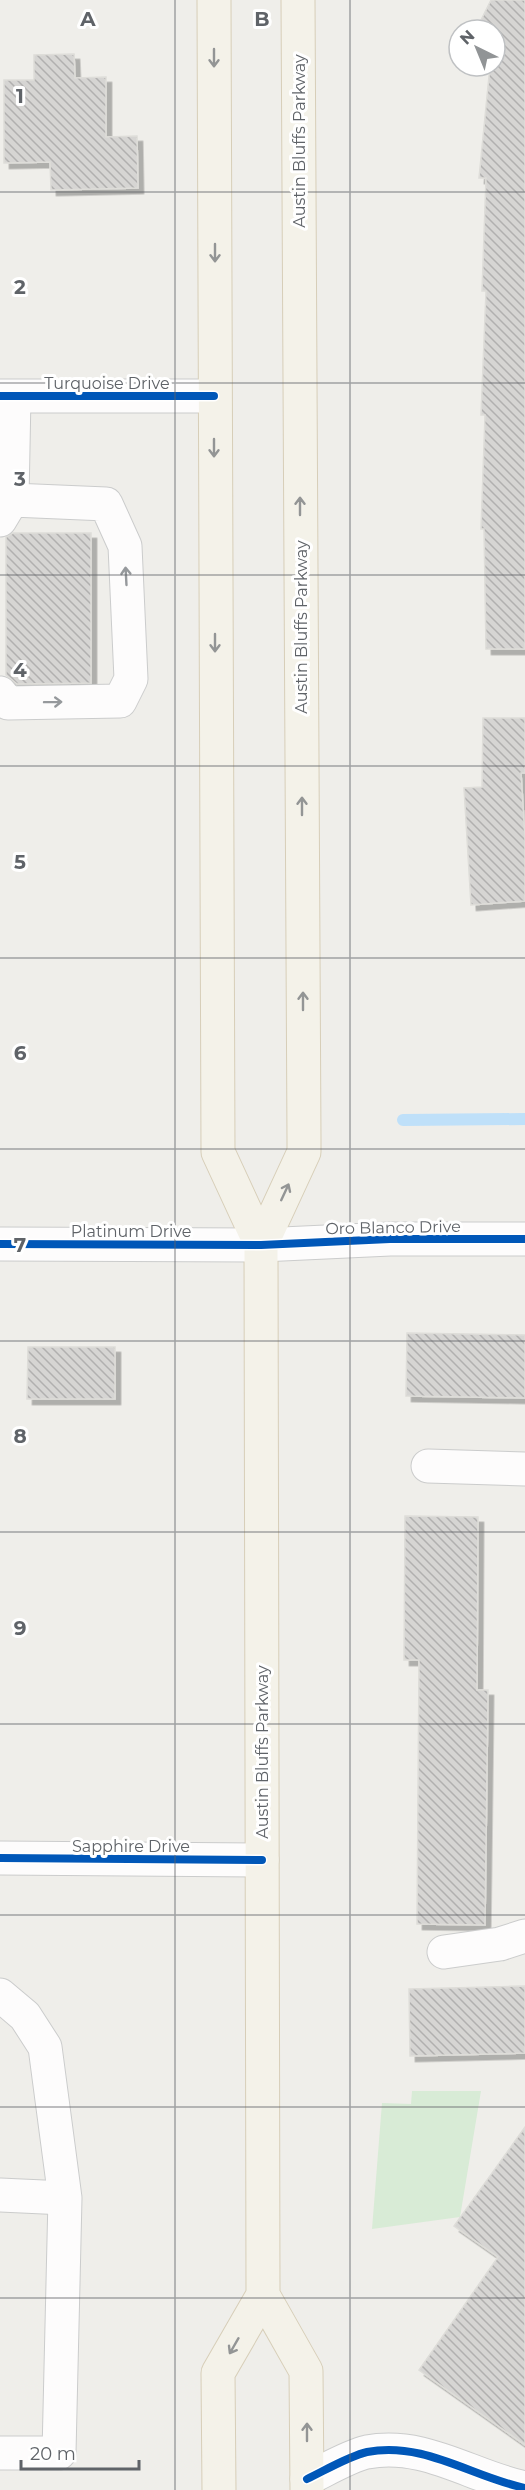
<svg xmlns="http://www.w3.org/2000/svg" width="525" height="2490" font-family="Montserrat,sans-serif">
	<defs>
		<pattern id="building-back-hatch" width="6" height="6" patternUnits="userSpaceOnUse" patternTransform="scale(1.5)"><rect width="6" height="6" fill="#d6d5d3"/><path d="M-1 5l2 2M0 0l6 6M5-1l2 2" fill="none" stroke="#b1b0af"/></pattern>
		<filter id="shadow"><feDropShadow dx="5.5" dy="5.5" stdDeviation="0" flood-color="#0004"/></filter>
	</defs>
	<rect width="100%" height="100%" fill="#efeeea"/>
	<!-- green -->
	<path fill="#d8ebd6" d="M412 2091H481L460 2217 372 2229 382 2103 411 2104Z"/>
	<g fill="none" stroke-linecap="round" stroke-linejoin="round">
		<!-- stream -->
		<path stroke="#bfe0f9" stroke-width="12" d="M403 1120 525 1119"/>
	</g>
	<!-- building -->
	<path fill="url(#building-back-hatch)" stroke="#deddd9" stroke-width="1.5" filter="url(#shadow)" d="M491 0H525V649H486L484 529H481L485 415H481L486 291H482L486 178H479L490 66H495V30H476Z
		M74 54 75 78 106 77V137L137 136 138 188 51 190 50 162 4 163V80H34V55Z
		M13 533H91V683L17 684 6 675V537Z
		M483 718H525V773H521L525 838V901L471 905 464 788 482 787Z
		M407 1333 525 1335V1398L406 1396Z
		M28 1347H115V1399H27Z
		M405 1516 478 1517 477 1690H488L485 1925 417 1924 419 1660H404Z
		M525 1986V2053L410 2056 409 1989Z
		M525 2127V2445L419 2370 498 2257 454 2226Z"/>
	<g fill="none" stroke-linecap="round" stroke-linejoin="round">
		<defs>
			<path id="minor" d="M0 396H214
				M0 520 12 500 14 396
				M0 693 8 703 120 701 131 679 125 546 106 504 12 500
				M0 1244 261 1245 390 1239H525
				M428 1466 525 1469
				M0 1858 262 1860
				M444 1952 500 1944 525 1936
				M0 1995 25 2016 45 2047 65 2198
				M0 2195 65 2198 59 2453H0
				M307 2479C324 2471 349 2456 367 2452 424 2441 472 2477 525 2488"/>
			<path id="major" d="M214 0 218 1152 261 1245
				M298 0 304 1141V1152L261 1245 263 2295 306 2371 307 2490
				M219 2490 218 2373 263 2295"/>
		</defs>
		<!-- minor casing -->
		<use href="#minor" stroke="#cbcccc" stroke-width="35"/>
		<!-- major casing -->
		<use href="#major" stroke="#d7ceb8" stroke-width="35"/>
		<!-- minor -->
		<use href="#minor" stroke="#fdfcfc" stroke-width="33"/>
		<!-- major -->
		<use href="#major" stroke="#f4f2e9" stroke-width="33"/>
		<defs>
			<path id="cycleway" d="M0 396H214
				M0 1244 261 1245 390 1239H525
				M0 1858 262 1860
				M307 2479C324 2471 349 2456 367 2452 424 2441 472 2477 525 2488"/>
		</defs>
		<!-- cycleway casing -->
		<use href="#cycleway" stroke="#fff" stroke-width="11"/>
		<!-- cycleway -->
		<use href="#cycleway" stroke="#0057b8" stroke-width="8"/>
	</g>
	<!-- one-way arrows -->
	<defs><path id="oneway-shaft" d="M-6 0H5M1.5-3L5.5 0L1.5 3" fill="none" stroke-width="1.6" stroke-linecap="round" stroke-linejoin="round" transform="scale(1.5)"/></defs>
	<g stroke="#939595">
		<use href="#oneway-shaft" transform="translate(214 58) rotate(90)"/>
		<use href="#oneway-shaft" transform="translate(215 253) rotate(90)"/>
		<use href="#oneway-shaft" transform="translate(214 448) rotate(90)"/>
		<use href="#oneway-shaft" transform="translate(300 506) rotate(-90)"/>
		<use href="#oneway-shaft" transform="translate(215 643) rotate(90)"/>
		<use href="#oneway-shaft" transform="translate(302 806) rotate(-90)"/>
		<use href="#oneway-shaft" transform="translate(303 1001) rotate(-90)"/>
		<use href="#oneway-shaft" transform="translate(285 1192) rotate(-65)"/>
		<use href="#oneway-shaft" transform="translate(234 2346) rotate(120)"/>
		<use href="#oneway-shaft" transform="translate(307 2432) rotate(-90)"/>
	</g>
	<g stroke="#96999c">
		<use href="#oneway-shaft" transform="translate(126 576) rotate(-93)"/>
		<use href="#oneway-shaft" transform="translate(53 702) rotate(-1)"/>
	</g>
	<!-- grid -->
	<path fill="none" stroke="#5f6368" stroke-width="1.5" stroke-opacity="0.55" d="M175 0V2490M350 0V2490M0 192H525M0 383H525M0 575H525M0 766H525M0 958H525M0 1149H525M0 1341H525M0 1532H525M0 1724H525M0 1915H525M0 2107H525M0 2298H525"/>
	<g text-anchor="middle" stroke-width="6" stroke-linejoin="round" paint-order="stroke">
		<!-- street labels -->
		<g font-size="16" fill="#5f6368" stroke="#fff">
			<text transform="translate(299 141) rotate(-90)" y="6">Austin Bluffs Parkway</text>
			<text x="107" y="389">Turquoise Drive</text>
			<text transform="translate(301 627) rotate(-90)" y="6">Austin Bluffs Parkway</text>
			<text transform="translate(393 1227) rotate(-1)" y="6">Oro Blanco Drive</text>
			<text x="131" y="1237">Platinum Drive</text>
			<text transform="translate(262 1752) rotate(-90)" y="6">Austin Bluffs Parkway</text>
			<text x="131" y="1852">Sapphire Drive</text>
		</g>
	</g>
	<g font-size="20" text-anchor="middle" font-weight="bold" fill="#5f6368" stroke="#fff" stroke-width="6" stroke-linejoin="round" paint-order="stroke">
		<text x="88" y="26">A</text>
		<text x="262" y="26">B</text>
		<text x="20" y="103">1</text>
		<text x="20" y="294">2</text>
		<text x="20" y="486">3</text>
		<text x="20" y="677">4</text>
		<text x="20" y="869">5</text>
		<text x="20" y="1060">6</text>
		<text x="20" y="1252">7</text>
		<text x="20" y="1443">8</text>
		<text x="20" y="1635">9</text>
	</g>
	<!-- north arrow -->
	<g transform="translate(477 48) rotate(317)"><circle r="28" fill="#ffffff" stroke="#bfc1c3" stroke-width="1.5"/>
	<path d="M0-4.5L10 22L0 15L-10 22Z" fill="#919496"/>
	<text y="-9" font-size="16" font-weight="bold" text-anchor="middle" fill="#5f6368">N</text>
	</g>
	<!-- scale -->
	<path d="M21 2460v9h118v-9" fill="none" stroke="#5f6368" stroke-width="3"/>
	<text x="30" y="2460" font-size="18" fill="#5f6368" stroke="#ffffff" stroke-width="4.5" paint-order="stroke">20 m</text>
</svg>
